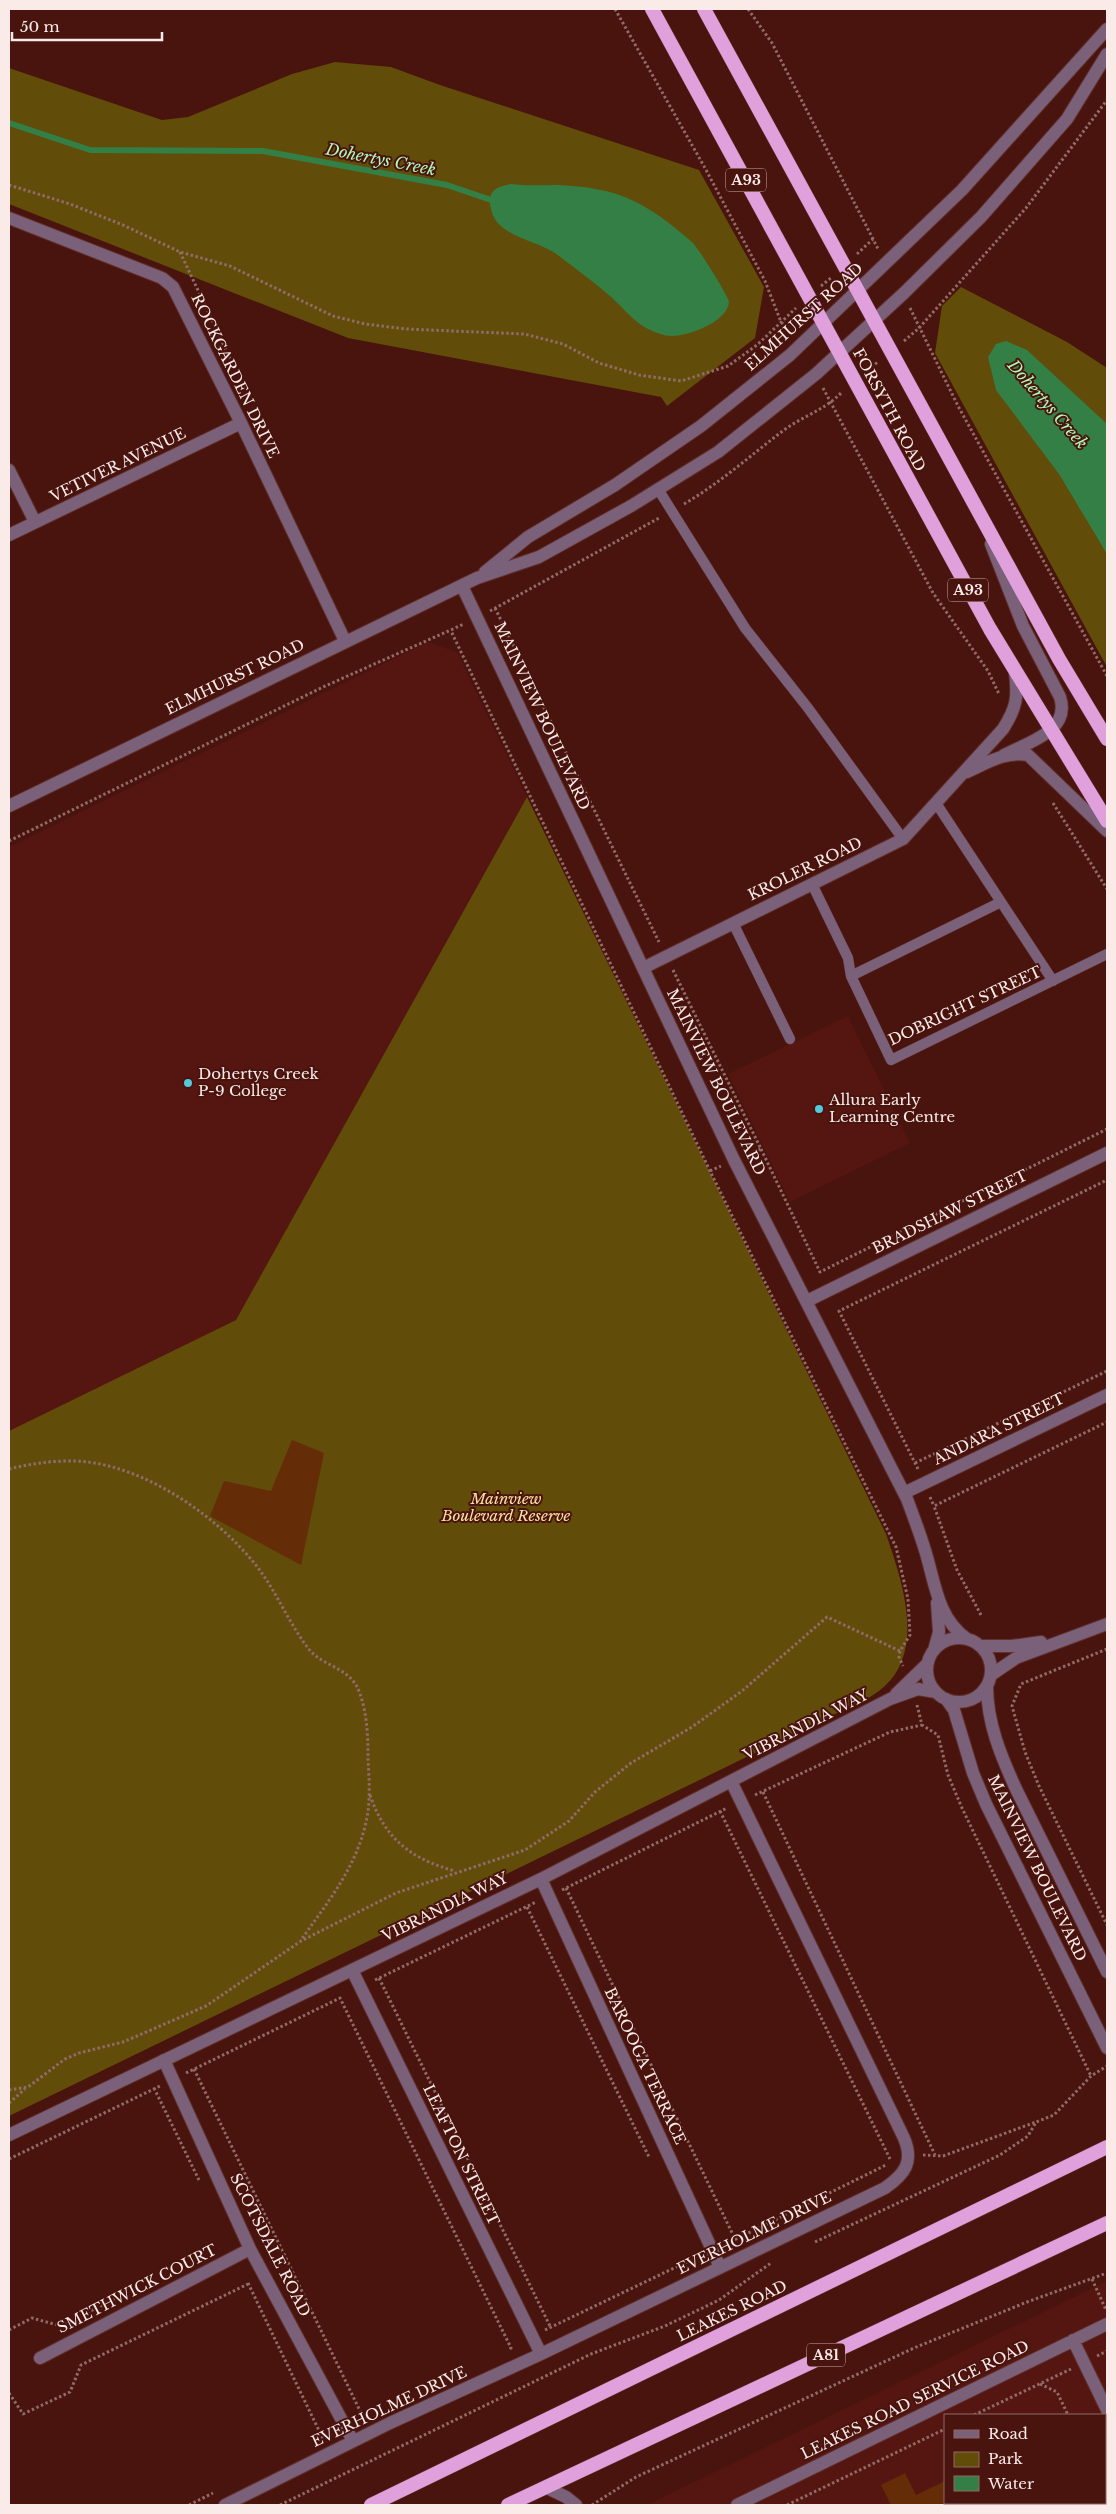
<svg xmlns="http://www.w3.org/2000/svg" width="1116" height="2514" font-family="'Libre Baskerville',serif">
	<rect width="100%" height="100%" fill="#49130e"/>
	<!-- built -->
	<path fill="#551611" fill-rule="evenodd" d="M428 642 457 652 527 797 236 1320 9 1431V847Z
		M848 1016 910 1143 790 1202 728 1074Z
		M1107 2281V2505H647ZM945 2415H1105V2503H945Z"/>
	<!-- green -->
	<path fill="#624c09" d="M335 62 391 67 440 85 699 170 764 287 755 338 667 406 661 397 348 338 9 204V68L162 120 188 117 292 74Z
		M961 287 1067 342 1107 368V667L935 353 942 306Z
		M527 797 886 1534C904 1586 930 1663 870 1697L9 2116V1431L236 1320Z"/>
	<!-- water -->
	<path fill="#347f45" d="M511 184C526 186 541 185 556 185 618 187 646 202 692 242 697 246 729 297 729 302 728 323 681 340 664 335 637 328 629 313 610 296 594 282 576 269 559 256 537 238 490 238 490 201 490 188 501 186 511 184Z
		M1006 341 1027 350 1107 424V554L1059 474 996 390 988 357 996 344Z"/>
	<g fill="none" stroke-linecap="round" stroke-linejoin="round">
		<!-- stream -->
		<path stroke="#347f45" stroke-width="6" d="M9 123 90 150 263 151 447 185 497 202"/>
	</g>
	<!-- building -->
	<path fill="#642c07" d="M292 1440 324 1453 301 1565 210 1516 224 1481 271 1491Z
		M905 2473 916 2495 945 2481V2505H891L881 2485Z"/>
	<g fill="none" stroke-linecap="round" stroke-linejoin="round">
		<defs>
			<path id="service" d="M658 489 745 628 808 708 903 839
				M936 803 1053 981
				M812 884 848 958 851 976 891 1060 1107 954
				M733 923 790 1039
				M851 976 1001 902"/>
			<path id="minor" d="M9 218 162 278 173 287 241 423 345 641
				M9 470 35 522
				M9 535 241 423
				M991 544 1023 626 1060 697C1071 731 1029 742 1004 755
				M462 586 734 1160 907 1499C913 1515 919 1531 924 1547 935 1580 936 1617 967 1639
				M967 772C987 763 1005 751 1028 755L1107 831
				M643 968 903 839 1003 729C1017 707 1018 697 1015 672
				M807 1301 1107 1153
				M904 1493 1107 1395
				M927 1670a32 32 0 1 1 64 0a32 32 0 1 1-64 0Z
				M981 1646H1012L1041 1642
				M934 1650 939 1632 937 1603
				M991 1675 1016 1658 1107 1624
				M987 1686C987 1723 1001 1756 1016 1789L1107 1972
				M896 1694 928 1663
				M946 1699 954 1710 973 1773 986 1804 1107 2048
				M541 1879 720 2267
				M352 1970 541 2354
				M164 2060 250 2249 353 2441
				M9 2135 541 1879 890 1699 918 1689 936 1692
				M1073 2340 1107 2410
				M40 2358 250 2249
				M545 2487 566 2497 576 2505
				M225 2505 390 2423 541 2354 885 2188C905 2174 914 2162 904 2138L731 1781
				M737 2505 1107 2324"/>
			<path id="tertiary" d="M485 572 528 537 615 485 701 426 790 355 962 190 1107 29
				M9 806 477 578 539 557 631 506 718 452 816 374 904 293 981 217 1067 119 1107 54"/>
			<path id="trunk" d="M652 9 990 629 1107 821
				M704 9 1059 659 1107 739
				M371 2505 1107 2147
				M508 2505 1107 2223"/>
		</defs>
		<!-- service casing -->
		<use href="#service" stroke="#62312d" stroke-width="11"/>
		<!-- minor casing -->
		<use href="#minor" stroke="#62312d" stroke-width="14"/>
		<!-- tertiary casing -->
		<use href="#tertiary" stroke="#62312d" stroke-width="14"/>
		<!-- trunk casing -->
		<use href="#trunk" stroke="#62312d" stroke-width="15"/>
		<!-- path -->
		<path stroke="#916b67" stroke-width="3" stroke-dasharray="2.5 2.5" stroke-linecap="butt" d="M615 9 705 168 765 281 781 322 791 333
			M748 9 772 43 873 239
			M9 185 70 204 123 225 180 252 230 266 333 316 365 324 406 329 524 334 563 344 599 363 639 375 681 381 728 366 757 345 796 308
			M180 252 233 365
			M857 254 873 239 878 249
			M821 286 832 277
			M910 308 958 406 1107 676
			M904 341 919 328 1026 208 1107 100
			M867 370 878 362
			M823 388 933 593 988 671 999 694
			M684 504C720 483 751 455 784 430 803 416 825 410 842 392
			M495 608 659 942
			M490 611 659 518
			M1053 803 1107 889
			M9 841 323 687 464 624
			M673 970 761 1149 748 1155
			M761 1149 820 1272 1107 1129
			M710 1171 721 1166
			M915 1463 1107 1371
			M9 1469C34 1463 61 1459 88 1462 150 1470 216 1516 255 1564 276 1590 288 1622 308 1648 323 1668 351 1666 360 1694 367 1713 368 1737 368 1758 369 1778 371 1801 366 1822 356 1868 327 1903 301 1940
			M918 1469 839 1311 1107 1180
			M930 1497 934 1506
			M981 1615 957 1570 934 1506 1107 1422
			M1107 1649 1021 1684 1012 1706 1025 1752 1039 1786 1107 1925
			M900 1651 899 1657 903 1666
			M917 1705 922 1725 938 1735 948 1775 962 1808 1091 2076
			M763 1792 935 2155
			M370 1795C385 1839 411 1859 455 1871
			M755 1795 890 1732 922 1725
			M720 1811 890 2159
			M566 1888 735 2239
			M562 1890 727 1808
			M527 1907 649 2157
			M379 1978 551 2328
			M375 1980 536 1902
			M194 2069 364 2419
			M186 2073 340 1998 511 2348 509 2349
			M154 2088 199 2180
			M9 2090 28 2087 65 2059 79 2053 123 2042 206 2006 301 1941 396 1893 525 1850 569 1821 595 1792 631 1763 692 1727 742 1691 827 1617 900 1651 910 1635 908 1599 896 1547 710 1171 451 631
			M9 2103 25 2089
			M923 2155 943 2156 1036 2122
			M9 2159 160 2086
			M815 2242 1000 2155 1028 2136 1036 2122 1054 2115 1091 2076 1107 2066
			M726 2244 886 2165
			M1092 2279 1106 2310
			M248 2283 323 2439
			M9 2330 32 2318 61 2326 122 2295
			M545 2330 697 2257
			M1097 2356 1107 2351
			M1040 2384 1057 2392 1068 2415
			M9 2393 23 2414 70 2392 81 2365 248 2284
			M974 2415 1071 2369
			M1105 2488 1107 2493
			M189 2505 213 2493
			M280 2505 591 2354 665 2326 719 2300 771 2263
			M592 2505 636 2477 914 2348 1027 2302 1107 2273
			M787 2505 945 2429"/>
		<!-- service -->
		<use href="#service" stroke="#7b607a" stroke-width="10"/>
		<!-- minor -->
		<use href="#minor" stroke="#7b607a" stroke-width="12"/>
		<!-- tertiary -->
		<use href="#tertiary" stroke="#7b607a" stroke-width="12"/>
		<!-- trunk -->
		<use href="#trunk" stroke="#e0a0dc" stroke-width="14"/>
	</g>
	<!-- markers -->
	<g fill="#53cadc" stroke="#49130e" stroke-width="2">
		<circle cx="188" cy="1083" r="5"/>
		<circle cx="819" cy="1109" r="5"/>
	</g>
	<g text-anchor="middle" stroke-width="4" stroke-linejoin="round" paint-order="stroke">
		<!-- shield labels -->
		<g fill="#49130e" stroke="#c5aaa7" stroke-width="1">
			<rect x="726" y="168.5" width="40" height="23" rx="4"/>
			<rect x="948" y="578.5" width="40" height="23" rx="4"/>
			<rect x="807" y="2343.5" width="38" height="23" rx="4"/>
		</g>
		<g font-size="14" font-weight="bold" fill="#faebe9">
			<text x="746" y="185">A93</text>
			<text x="968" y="595">A93</text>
			<text x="826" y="2360">A81</text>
		</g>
		<!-- street labels -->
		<g font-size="15" fill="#faebe9" stroke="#49130e">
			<text transform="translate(804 317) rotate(-42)" y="5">ELMHURST ROAD</text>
			<text transform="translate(235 376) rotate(64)" y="5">ROCKGARDEN DRIVE</text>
			<text transform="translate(889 410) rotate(62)" y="5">FORSYTH ROAD</text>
			<text transform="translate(118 465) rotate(-26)" y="5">VETIVER AVENUE</text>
			<text transform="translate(235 677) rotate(-26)" y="5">ELMHURST ROAD</text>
			<text transform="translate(542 716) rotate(65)" y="5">MAINVIEW BOULEVARD</text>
			<text transform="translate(805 869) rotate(-26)" y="5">KROLER ROAD</text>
			<text transform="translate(965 1006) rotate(-25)" y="5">DOBRIGHT STREET</text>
			<text transform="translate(716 1082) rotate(64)" y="5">MAINVIEW BOULEVARD</text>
			<text transform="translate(950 1212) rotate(-26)" y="5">BRADSHAW STREET</text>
			<text transform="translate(999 1429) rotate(-26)" y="5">ANDARA STREET</text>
			<text transform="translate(806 1725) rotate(-27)" y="5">VIBRANDIA WAY</text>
			<text transform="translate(1037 1868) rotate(64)" y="5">MAINVIEW BOULEVARD</text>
			<text transform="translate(445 1907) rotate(-26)" y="5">VIBRANDIA WAY</text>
			<text transform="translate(645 2066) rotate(65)" y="5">BAROOGA TERRACE</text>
			<text transform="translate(461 2155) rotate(64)" y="5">LEAFTON STREET</text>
			<text transform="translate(754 2233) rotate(-26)" y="5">EVERHOLME DRIVE</text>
			<text transform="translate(270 2245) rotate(63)" y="5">SCOTSDALE ROAD</text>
			<text transform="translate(137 2289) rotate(-27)" y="5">SMETHWICK COURT</text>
			<text transform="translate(732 2311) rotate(-26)" y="5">LEAKES ROAD</text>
			<text transform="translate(915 2400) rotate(-26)" y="5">LEAKES ROAD SERVICE ROAD</text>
			<text transform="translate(389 2407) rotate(-25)" y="5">EVERHOLME DRIVE</text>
		</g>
		<!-- poi labels -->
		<g font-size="15" fill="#faebe9" stroke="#49130e" text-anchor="start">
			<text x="198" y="1079">Dohertys Creek<tspan x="198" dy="17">P-9 College</tspan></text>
			<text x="829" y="1105">Allura Early<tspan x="829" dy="17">Learning Centre</tspan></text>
		</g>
		<!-- park labels -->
		<g font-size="15" font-style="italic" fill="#fbe1a0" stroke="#49130e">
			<text x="506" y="1504">Mainview<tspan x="506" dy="17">Boulevard Reserve</tspan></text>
		</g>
		<!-- water labels -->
		<g font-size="16" font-style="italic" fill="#aefab9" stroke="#49130e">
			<text transform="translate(381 159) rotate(11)" y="6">Dohertys Creek</text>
			<text transform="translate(1048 404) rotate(49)" y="6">Dohertys Creek</text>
		</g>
	</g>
	<!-- border -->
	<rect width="1116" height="2514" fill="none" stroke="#faebe9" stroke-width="20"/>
	<!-- legend -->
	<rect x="944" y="2414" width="162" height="90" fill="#49130e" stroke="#906966"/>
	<rect x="954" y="2430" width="25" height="8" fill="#7b607a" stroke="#906966"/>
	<text x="988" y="2439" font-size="15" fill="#faebe9">Road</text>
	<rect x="954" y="2452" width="25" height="15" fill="#624c09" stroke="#906966"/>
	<text x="988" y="2464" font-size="15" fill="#faebe9">Park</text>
	<rect x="954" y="2476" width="25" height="15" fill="#347f45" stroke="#906966"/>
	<text x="988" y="2489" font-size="15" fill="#faebe9">Water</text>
	<!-- scale -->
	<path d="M12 32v8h150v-8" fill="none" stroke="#faebe9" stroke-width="2.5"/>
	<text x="20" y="32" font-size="15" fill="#faebe9" stroke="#49130e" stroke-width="4" paint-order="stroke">50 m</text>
</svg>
